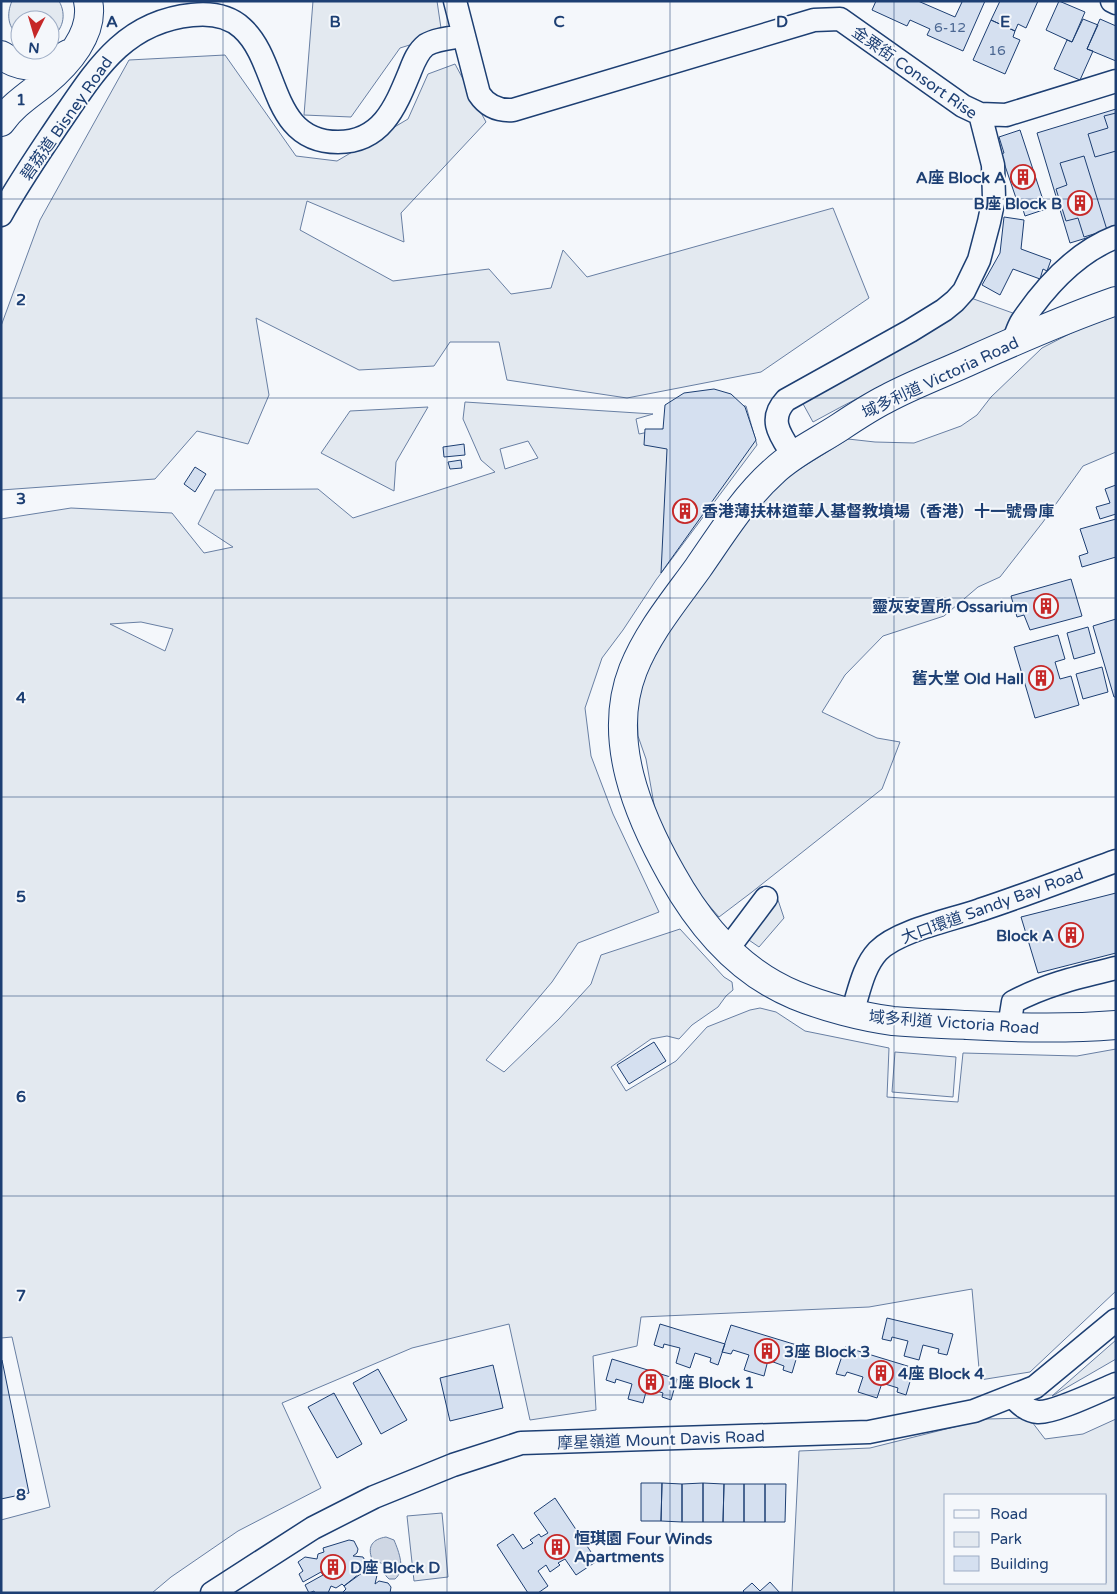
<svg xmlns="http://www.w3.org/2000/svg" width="1117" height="1594" font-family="'Varela Round','Noto Sans TC',sans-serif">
	<rect width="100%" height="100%" fill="#f4f7fb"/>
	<!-- green -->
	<path fill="#e3e9f0" stroke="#687fa3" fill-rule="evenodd" d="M12 1H59C67 15 63 30 50 39V20H20V37C8 28 6 15 12 1Z
		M313 1H437L442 35 400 48 351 117 304 115Z
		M225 55 296 156 337 161 408 119 428 74 455 64 486 122 401 213 404 242 307 201 300 230 393 281 489 269 511 294 551 288 563 250 587 277 833 208 869 298 761 372 627 398 507 380 499 342H450L434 366 359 370 256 318 269 395 248 444 197 431 155 479 1 490V326L40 220 129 60Z
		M971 298 1035 321C958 348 884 383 813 422L802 402Z
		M1116 310V452L1083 466 1043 522 1000 577 978 587 944 616 883 636 845 675 822 712 877 738 900 742 882 789 752 892 719 917 688 881 666 835 655 810 646 759 638 736 637 698 648 670 663 640 752 513 782 480 848 439 875 442 914 443 961 426 977 415 991 397 1042 348Z
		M465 402 653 414 636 419 639 434 663 429 678 413 702 404 746 406 757 445 656 580 623 630 602 658 585 708 591 756 613 814 659 912 578 943 552 982 486 1060 504 1072 559 1019 591 984 601 955 680 929 724 977 732 982 733 990 726 996 718 1007 692 1025 679 1039 667 1036 651 1039 611 1067 626 1091 676 1061 707 1027 750 1010 760 1008 776 1012 805 1031 889 1048 887 1097 958 1102 963 1053 1077 1056 1116 1049V1291L1030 1372 980 1380 972 1289 869 1307 641 1317 637 1346 593 1356 596 1410 530 1420 509 1324 412 1348 282 1403 321 1488 238 1531 171 1577 152 1593H1V1520L50 1507 12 1337 1 1338V519L71 508 172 513 204 553 233 547 198 524 215 490 318 489 353 518 495 472 481 460 463 419ZM528 441 538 458 505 469 500 449ZM141 622 173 629 165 651 110 624Z
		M428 407 396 462 394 491 321 453 350 411Z
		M777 897 784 918 759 947 746 938Z
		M895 1052 956 1057 953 1097 892 1092Z
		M1116 1340V1359L1052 1396Z
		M1029 1418 1045 1439 1083 1434 1116 1419V1593H792L799 1451 870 1448 986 1419ZM946 1495H1106V1583H946Z
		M442 1513 448 1577 414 1581 407 1516Z"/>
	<!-- water -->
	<path fill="#cfd7e4" stroke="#687fa3" d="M386 1537 394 1540C399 1552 406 1570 395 1579H389L386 1576 383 1564 372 1559C367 1546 373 1539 386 1537Z"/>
	<!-- building -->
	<path fill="#d5e0f0" stroke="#1d3f73" d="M876 1H918L955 17 962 2 960 1H985L963 51 927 35 930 29 910 20 907 26 872 10Z
		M1000 1H1038L1026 28 1018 24 1015 31 991 20Z
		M1059 1 1085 12 1072 42 1046 30Z
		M1083 19 1098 25 1087 49 1093 51 1080 80 1054 69 1067 40 1072 42Z
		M1100 19 1116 26V61L1087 49Z
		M991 20 1015 31 1013 37 1020 40 1005 74 973 60Z
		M1116 109V229L1070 243 1037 133Z
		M1116 113V151L1095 157 1088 134 1108 128 1104 116Z
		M1020 130 1046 209 1025 216 1020 200 1017 201 1001 154 1004 153 999 137Z
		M1084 156 1107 230 1084 237 1078 218 1066 221 1056 189 1067 185 1060 163Z
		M1004 217 1024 220 1021 249 1051 260 1047 271 1043 269 1040 279 1013 269 1000 295 982 285 1000 253Z
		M714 389 731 394 745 407 756 440 661 573 667 449 644 445 645 429H663L665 405 684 393Z
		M464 444 465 455 444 457 443 447Z
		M461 460 462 468 450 469 448 462Z
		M195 467 206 474 195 492 184 484Z
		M1116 485V514L1100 519 1096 507 1110 503 1105 489Z
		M1116 519V557L1082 567 1079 556 1088 553 1080 529Z
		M1071 579 1082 616 1030 630 1024 615 1017 617 1011 596Z
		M1116 619V697H1114L1093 626Z
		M1088 627 1095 653 1074 659 1067 633Z
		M1058 635 1065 659 1055 662 1060 679 1071 676 1079 705 1035 718 1014 647Z
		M1102 667 1108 692 1083 699 1076 674Z
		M1116 893V953L1038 973 1021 917Z
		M654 1042 666 1061 629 1084 617 1065Z
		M887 1318 953 1334 947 1355 938 1353 939 1349 923 1345 919 1360 904 1356 908 1341 892 1337 891 1341 882 1339Z
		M660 1324 725 1344 718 1365 710 1362 711 1358 695 1353 690 1368 676 1363 680 1348 664 1344 663 1348 654 1345Z
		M731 1325 800 1346 792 1373 783 1370 784 1366 768 1360 764 1376 744 1370 749 1355 733 1350 731 1354 722 1352Z
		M845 1347 914 1368 906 1395 897 1392 898 1388 882 1383 877 1398 858 1392 863 1377 847 1372 845 1376 836 1374Z
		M612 1359 677 1379 671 1400 662 1397 663 1393 647 1388 643 1403 628 1399 632 1384 616 1379 615 1383 606 1380Z
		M2 1360 29 1493 1 1499V1361Z
		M493 1365 503 1408 450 1421 440 1378Z
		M378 1369 407 1420 381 1434 353 1383Z
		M334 1393 362 1444 337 1458 308 1407Z
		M641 1483H662L661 1521H641Z
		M662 1483 682 1484V1522L661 1521Z
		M703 1483 724 1484 723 1522H703Z
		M703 1483V1522H682V1484Z
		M724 1484H744V1522H723Z
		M744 1484H765V1522H744Z
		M765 1484H786L785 1522H765Z
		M555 1498 597 1561 576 1575 565 1559 558 1563 560 1565 550 1572 546 1565 538 1571 548 1586 538 1593H528L497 1545 513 1534 523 1549 533 1543 530 1540 539 1534 541 1537 548 1533 534 1513Z
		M349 1540 354 1541 358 1549 357 1553 353 1556 363 1557 367 1564 365 1569 344 1586 342 1584 336 1588 331 1586 328 1593H315L314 1591 309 1593 305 1585 323 1575 321 1572 303 1582 299 1574 303 1571 298 1562 305 1557 317 1559 318 1554 324 1552 323 1548Z
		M371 1569 377 1575 375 1584 379 1581 388 1583 391 1587 390 1593H342L346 1589 344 1586 366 1570Z
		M770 1582 780 1593H745L743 1591 752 1583 760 1591Z"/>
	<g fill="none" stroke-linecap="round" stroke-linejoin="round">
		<defs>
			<path id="minor" d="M455 1 479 94C487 106 499 111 513 110L814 20 840 19 963 106 980 114 1006 115 1116 81
				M1112 1 1116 3
				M1 215C18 184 38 155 58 125 94 73 122 22 192 15 210 13 229 16 242 28 280 62 269 142 338 142 381 142 395 108 409 74 413 64 417 52 426 45 436 39 451 38 463 36
				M1013 342C1016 335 1018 327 1022 321 1045 287 1077 252 1116 237
				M793 455C781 436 767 420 786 400L910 331 944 310 955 301 964 291 979 260 989 222 994 198 993 165 980 114
				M727 950 766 898
				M852 1013C859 992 863 967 878 951 899 930 952 920 980 910 1026 895 1071 877 1116 861
				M1009 1027 1013 1002C1047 984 1079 977 1116 968
				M1012 1396C1019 1403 1026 1411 1038 1412 1054 1413 1099 1391 1116 1384
				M212 1593 313 1528 374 1497 453 1465 521 1443 869 1432 974 1411 1035 1387 1116 1320"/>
			<path id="major" d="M1 55C22 70 48 69 68 54
				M1 122C13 105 29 95 44 83 67 64 95 33 88 1
				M1116 301C1067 318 1019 339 972 360 944 373 914 384 886 399 870 407 855 417 840 427 817 442 793 453 773 472 743 499 721 535 698 568 675 600 648 632 633 670 606 739 638 815 672 875 701 927 739 972 795 995 824 1007 862 1017 893 1021 918 1023 943 1024 967 1025 1017 1028 1066 1029 1116 1025"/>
		</defs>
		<!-- minor casing -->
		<use href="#minor" stroke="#1d3f73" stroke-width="25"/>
		<!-- major casing -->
		<use href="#major" stroke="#1d3f73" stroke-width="30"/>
		<!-- minor -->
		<use href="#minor" stroke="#f4f7fb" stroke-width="22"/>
		<!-- major -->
		<use href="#major" stroke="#f4f7fb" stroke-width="28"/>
	</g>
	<!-- grid -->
	<path fill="none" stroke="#1d3f73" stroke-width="1" stroke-opacity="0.55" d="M223 1V1593M447 1V1593M670 1V1593M894 1V1593M1 199H1116M1 398H1116M1 598H1116M1 797H1116M1 996H1116M1 1196H1116M1 1395H1116"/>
	<!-- icons -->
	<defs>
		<symbol id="building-ring" viewBox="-11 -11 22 22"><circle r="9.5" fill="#f4f7fb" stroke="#c62828" stroke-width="1.5"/><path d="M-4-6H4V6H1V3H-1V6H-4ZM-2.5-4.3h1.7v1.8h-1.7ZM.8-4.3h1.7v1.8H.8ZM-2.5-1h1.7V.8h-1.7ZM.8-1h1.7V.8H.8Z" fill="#c62828"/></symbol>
	</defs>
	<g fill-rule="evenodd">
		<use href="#building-ring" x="1009" y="163" width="28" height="28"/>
		<use href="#building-ring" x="1066" y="189" width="28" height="28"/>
		<use href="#building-ring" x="671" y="497" width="28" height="28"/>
		<use href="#building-ring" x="1032" y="592" width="28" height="28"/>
		<use href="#building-ring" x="1027" y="664" width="28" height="28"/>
		<use href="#building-ring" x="1057" y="921" width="28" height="28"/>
		<use href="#building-ring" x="753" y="1337" width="28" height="28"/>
		<use href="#building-ring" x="867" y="1359" width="28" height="28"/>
		<use href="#building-ring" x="637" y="1368" width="28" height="28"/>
		<use href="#building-ring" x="543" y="1533" width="28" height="28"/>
		<use href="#building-ring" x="319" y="1553" width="28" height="28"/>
	</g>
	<g text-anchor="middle" stroke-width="4" stroke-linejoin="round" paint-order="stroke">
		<!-- number labels -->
		<g font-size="14" fill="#4b6792">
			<text x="950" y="32">6-12</text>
			<text x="997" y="55">16</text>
		</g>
		<!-- street labels -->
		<g font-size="16" fill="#1d3f73" stroke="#f4f7fb">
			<text transform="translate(915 72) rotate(35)" y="6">金粟街 Consort Rise</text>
			<text transform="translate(66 118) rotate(-55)" y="6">碧荔道 Bisney Road</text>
			<text transform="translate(940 377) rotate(-25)" y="6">域多利道 Victoria Road</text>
			<text transform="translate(992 905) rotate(-20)" y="6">大口環道 Sandy Bay Road</text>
			<text transform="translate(954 1022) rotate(4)" y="6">域多利道 Victoria Road</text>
			<text transform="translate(661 1439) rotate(-2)" y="6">摩星嶺道 Mount Davis Road</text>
		</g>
		<!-- poi labels -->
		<g font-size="16" font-weight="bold" fill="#1d3f73" stroke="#f4f7fb" text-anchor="start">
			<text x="1006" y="183" text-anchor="end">A座 Block A</text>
			<text x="1062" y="209" text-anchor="end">B座 Block B</text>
			<text x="702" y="517">香港薄扶林道華人基督教墳場（香港）十一號骨庫</text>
			<text x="1028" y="612" text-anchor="end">靈灰安置所 Ossarium</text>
			<text x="1024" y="684" text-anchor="end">舊大堂 Old Hall</text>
			<text x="1054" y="941" text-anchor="end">Block A</text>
			<text x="784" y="1357">3座 Block 3</text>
			<text x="898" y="1379">4座 Block 4</text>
			<text x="668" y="1388">1座 Block 1</text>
			<text x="574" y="1544">恒琪園 Four Winds<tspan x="574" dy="18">Apartments</tspan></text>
			<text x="350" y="1573">D座 Block D</text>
		</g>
	</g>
	<g font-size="16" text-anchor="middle" font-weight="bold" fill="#1d3f73" stroke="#f4f7fb" stroke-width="4" stroke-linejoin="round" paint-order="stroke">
		<text x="112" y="27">A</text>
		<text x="335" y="27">B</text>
		<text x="559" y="27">C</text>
		<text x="782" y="27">D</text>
		<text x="1005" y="27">E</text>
		<text x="21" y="105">1</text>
		<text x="21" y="305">2</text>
		<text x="21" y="504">3</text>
		<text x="21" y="703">4</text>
		<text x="21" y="902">5</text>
		<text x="21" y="1102">6</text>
		<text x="21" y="1301">7</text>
		<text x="21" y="1500">8</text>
	</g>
	<!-- border -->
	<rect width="1117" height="1594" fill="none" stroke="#1d3f73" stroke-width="5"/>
	<!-- legend -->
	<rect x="944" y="1494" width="162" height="90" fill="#f4f7fb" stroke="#9eadc5"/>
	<rect x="954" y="1510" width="25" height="8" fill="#f4f7fb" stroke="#9eadc5"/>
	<text x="990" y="1519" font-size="15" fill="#1d3f73">Road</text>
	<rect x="954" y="1532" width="25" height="15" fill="#e3e9f0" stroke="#9eadc5"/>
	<text x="990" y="1544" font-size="15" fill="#1d3f73">Park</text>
	<rect x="954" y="1556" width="25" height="15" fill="#d5e0f0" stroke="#9eadc5"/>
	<text x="990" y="1569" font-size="15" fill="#1d3f73">Building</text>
	<!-- north arrow -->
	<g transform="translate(35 35) rotate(185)"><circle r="24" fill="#f4f7fb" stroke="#9eadc5"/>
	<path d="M0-4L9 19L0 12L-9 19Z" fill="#c62828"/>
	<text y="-8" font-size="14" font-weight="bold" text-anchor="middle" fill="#1d3f73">N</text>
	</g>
</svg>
